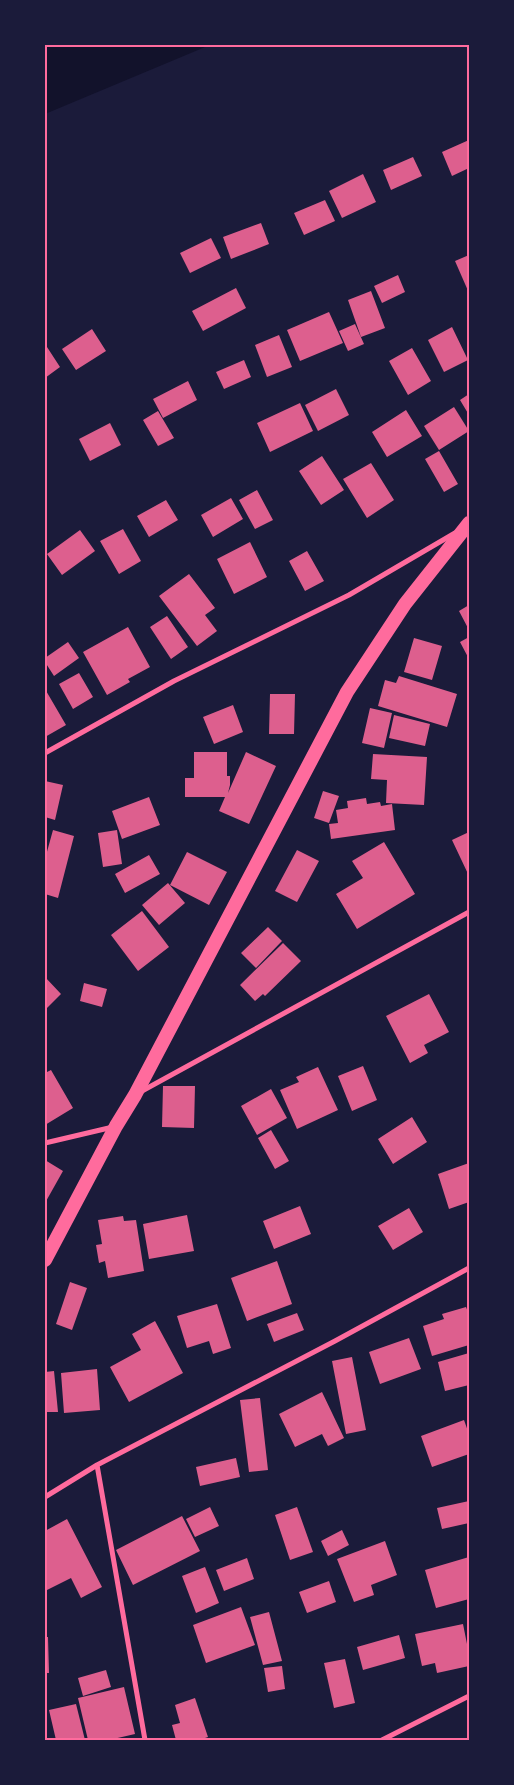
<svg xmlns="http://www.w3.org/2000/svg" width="514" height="1785" font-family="Bitter,serif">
	<rect width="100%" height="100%" fill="#1b1b3a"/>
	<!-- water -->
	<path fill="#12122b" d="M45 45H210L45 114Z"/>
	<!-- building -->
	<path fill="#dd5f8e" d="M469 140V168L452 176 442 152Z
		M413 157 422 176 391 190 383 170Z
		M363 174 376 202 342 218 329 191Z
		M325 200 335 221 304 235 294 213Z
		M261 223 269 244 231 259 223 237Z
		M211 238 221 258 190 273 180 253Z
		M469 255V293L455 261Z
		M398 275 405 292 382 303 374 286Z
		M236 288 246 308 203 331 192 311Z
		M371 291 385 328 361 337 348 300Z
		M329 312 343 343 300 361 287 330Z
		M355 324 364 344 348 351 339 331Z
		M452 327 468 360 444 372 428 340Z
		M92 329 106 351 76 370 62 349Z
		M279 335 292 367 267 377 255 345Z
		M47 347 60 367 45 378V349Z
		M412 348 431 381 408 395 389 361Z
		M244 360 251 377 224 389 216 372Z
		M188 381 197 400 163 418 153 399Z
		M336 389 349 415 318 431 305 405Z
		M469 394V415L460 400Z
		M300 403 313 431 270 452 257 423Z
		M454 407 469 431 439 450 424 426Z
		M406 410 422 436 387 457 372 432Z
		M158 411 174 438 158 446 143 420Z
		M110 423 121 445 90 461 79 439Z
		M439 451 458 484 444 492 425 459Z
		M322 456 344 490 321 505 299 471Z
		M371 463 394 500 367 518 343 479Z
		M257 490 273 520 255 529 239 500Z
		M231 498 243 519 213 537 201 515Z
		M166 500 178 520 149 537 137 516Z
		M123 529 141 561 119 574 100 541Z
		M80 530 95 551 62 575 47 554Z
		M250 542 267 577 234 594 217 559Z
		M307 551 324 581 305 591 289 561Z
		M189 574 215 608 205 615 217 631 197 646 159 596Z
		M469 605V630L459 611Z
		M167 616 188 647 171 659 150 627Z
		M128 627 150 667 128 679 130 682 107 695 83 652Z
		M469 637V659L460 642Z
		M414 638 442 646 432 680 404 672Z
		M68 642 79 658 54 676 45 662V658Z
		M79 673 93 697 73 709 59 684Z
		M399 676 457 694 447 727 378 706 385 680 396 683Z
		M45 689 66 725 45 737Z
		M270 694H295L294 734H269Z
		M233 705 243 732 214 744 203 717Z
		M370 708 392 713 384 748 362 743Z
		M394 715 430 724 425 746 389 738Z
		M194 752H227V776H230V785L228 793 246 752 276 766 249 824 219 811 225 797H185V778H194Z
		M373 754 427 757 424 805 386 803 387 780 371 779Z
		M45 781 63 785 55 820 45 817Z
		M323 791 339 796 329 823 314 818Z
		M149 797 160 825 122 839 112 811Z
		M366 798 367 804 380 802 381 806 392 804 395 830 331 839 329 824 338 823 336 810 348 808 347 801Z
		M53 830 74 836 58 898 45 894V859Z
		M117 830 122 864 103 867 98 833Z
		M469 832V876L452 840Z
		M384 842 415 894 357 929 336 894 363 878 352 861Z
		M297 850 319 861 297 902 275 891Z
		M187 852 227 872 209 905 170 885Z
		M149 855 160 874 125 893 115 874Z
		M168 883 185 903 159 925 142 905Z
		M142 911 169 947 138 971 111 935Z
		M268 927 282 941 256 968 241 953Z
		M283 943 301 961 265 996 263 994 255 1001 240 985Z
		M45 977 61 994 45 1010Z
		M84 983 107 989 102 1007 80 1001Z
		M429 994 449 1032 424 1045 428 1053 410 1063 386 1016Z
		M363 1066 377 1100 352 1111 338 1076Z
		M318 1067 338 1110 297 1129 280 1090 299 1082 296 1077Z
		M51 1070 73 1108 45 1125V1073Z
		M163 1086H195L194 1128 162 1127Z
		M271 1089 287 1118 257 1135 241 1106Z
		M412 1117 427 1142 393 1164 378 1139Z
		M271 1130 289 1161 275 1169 258 1138Z
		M45 1160 63 1171 45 1203Z
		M469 1163V1188H467L469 1202 449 1209 438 1174Z
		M300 1206 311 1234 274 1249 263 1221Z
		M409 1208 423 1232 393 1250 378 1226Z
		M187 1215 194 1251 149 1259 143 1224Z
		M123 1216 124 1221 136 1220 144 1271 108 1278 105 1261 99 1263 96 1245 102 1244 98 1220Z
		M277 1261 292 1304 247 1321 231 1278Z
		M70 1282 87 1288 72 1330 56 1324Z
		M217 1304 231 1348 213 1354 209 1341 187 1348 177 1316Z
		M466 1307 468 1312H469V1345L432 1356 423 1326 444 1319 442 1314Z
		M297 1313 304 1330 274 1342 267 1324Z
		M155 1321 183 1373 129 1402 110 1367 141 1350 132 1334Z
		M409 1338 421 1369 380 1384 369 1352Z
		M469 1353V1385L445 1391 438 1362Z
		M352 1357 366 1430 346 1434 332 1361Z
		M97 1369 100 1410 64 1413 61 1373Z
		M54 1371 58 1412H45V1372Z
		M322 1392 344 1438 328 1446 322 1434 295 1447 279 1414Z
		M260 1398 268 1470 249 1472 240 1400Z
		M464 1420 469 1434V1454L432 1467 421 1436Z
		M236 1458 240 1477 200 1486 196 1467Z
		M469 1501V1523L442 1529 437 1508Z
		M210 1507 219 1526 195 1537 186 1519Z
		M297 1507 313 1552 290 1560 275 1515Z
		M182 1516 200 1551 133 1585 116 1550Z
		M67 1519 102 1587 81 1598 71 1578 45 1591V1531Z
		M342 1530 349 1545 328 1556 321 1541Z
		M385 1541 397 1575 371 1585 374 1595 354 1602 337 1559Z
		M469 1557V1599L436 1608 425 1570Z
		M247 1558 254 1579 224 1591 216 1570Z
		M205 1567 219 1603 196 1613 182 1576Z
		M329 1581 336 1602 307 1613 299 1592Z
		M241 1607 255 1645 206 1663 193 1625Z
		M269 1612 282 1661 263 1665 250 1617Z
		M463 1624 469 1654V1666L437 1673 435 1663 422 1666 415 1634Z
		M399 1635 405 1658 363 1670 357 1647Z
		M45 1637H48L49 1673H45Z
		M345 1659 355 1703 334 1708 324 1663Z
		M282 1666 285 1689 268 1692 264 1668Z
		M106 1670 111 1687 83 1696 78 1678Z
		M124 1687 135 1734 109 1740H88L78 1698Z
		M195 1698 208 1737 199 1740H176L172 1725 180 1723 175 1705Z
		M76 1704 85 1740H56L49 1710Z"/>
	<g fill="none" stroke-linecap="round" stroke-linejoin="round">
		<!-- minor -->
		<path stroke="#ff6b9d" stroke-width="5" d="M45 753 174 681 349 595 455 533
			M142 1091 469 912
			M45 1143 113 1127
			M97 1465 145 1740
			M45 1497 97 1465 335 1341 469 1268
			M382 1740 469 1696"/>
		<!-- trunk -->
		<path stroke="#ff6b9d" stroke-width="14" d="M45 1260 116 1126 135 1095 347 692 405 604 469 523"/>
	</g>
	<!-- border -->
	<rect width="514" height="1785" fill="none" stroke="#1b1b3a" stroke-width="92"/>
	<rect x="46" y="46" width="422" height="1693" fill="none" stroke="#ff6b9d" stroke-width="2"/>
</svg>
